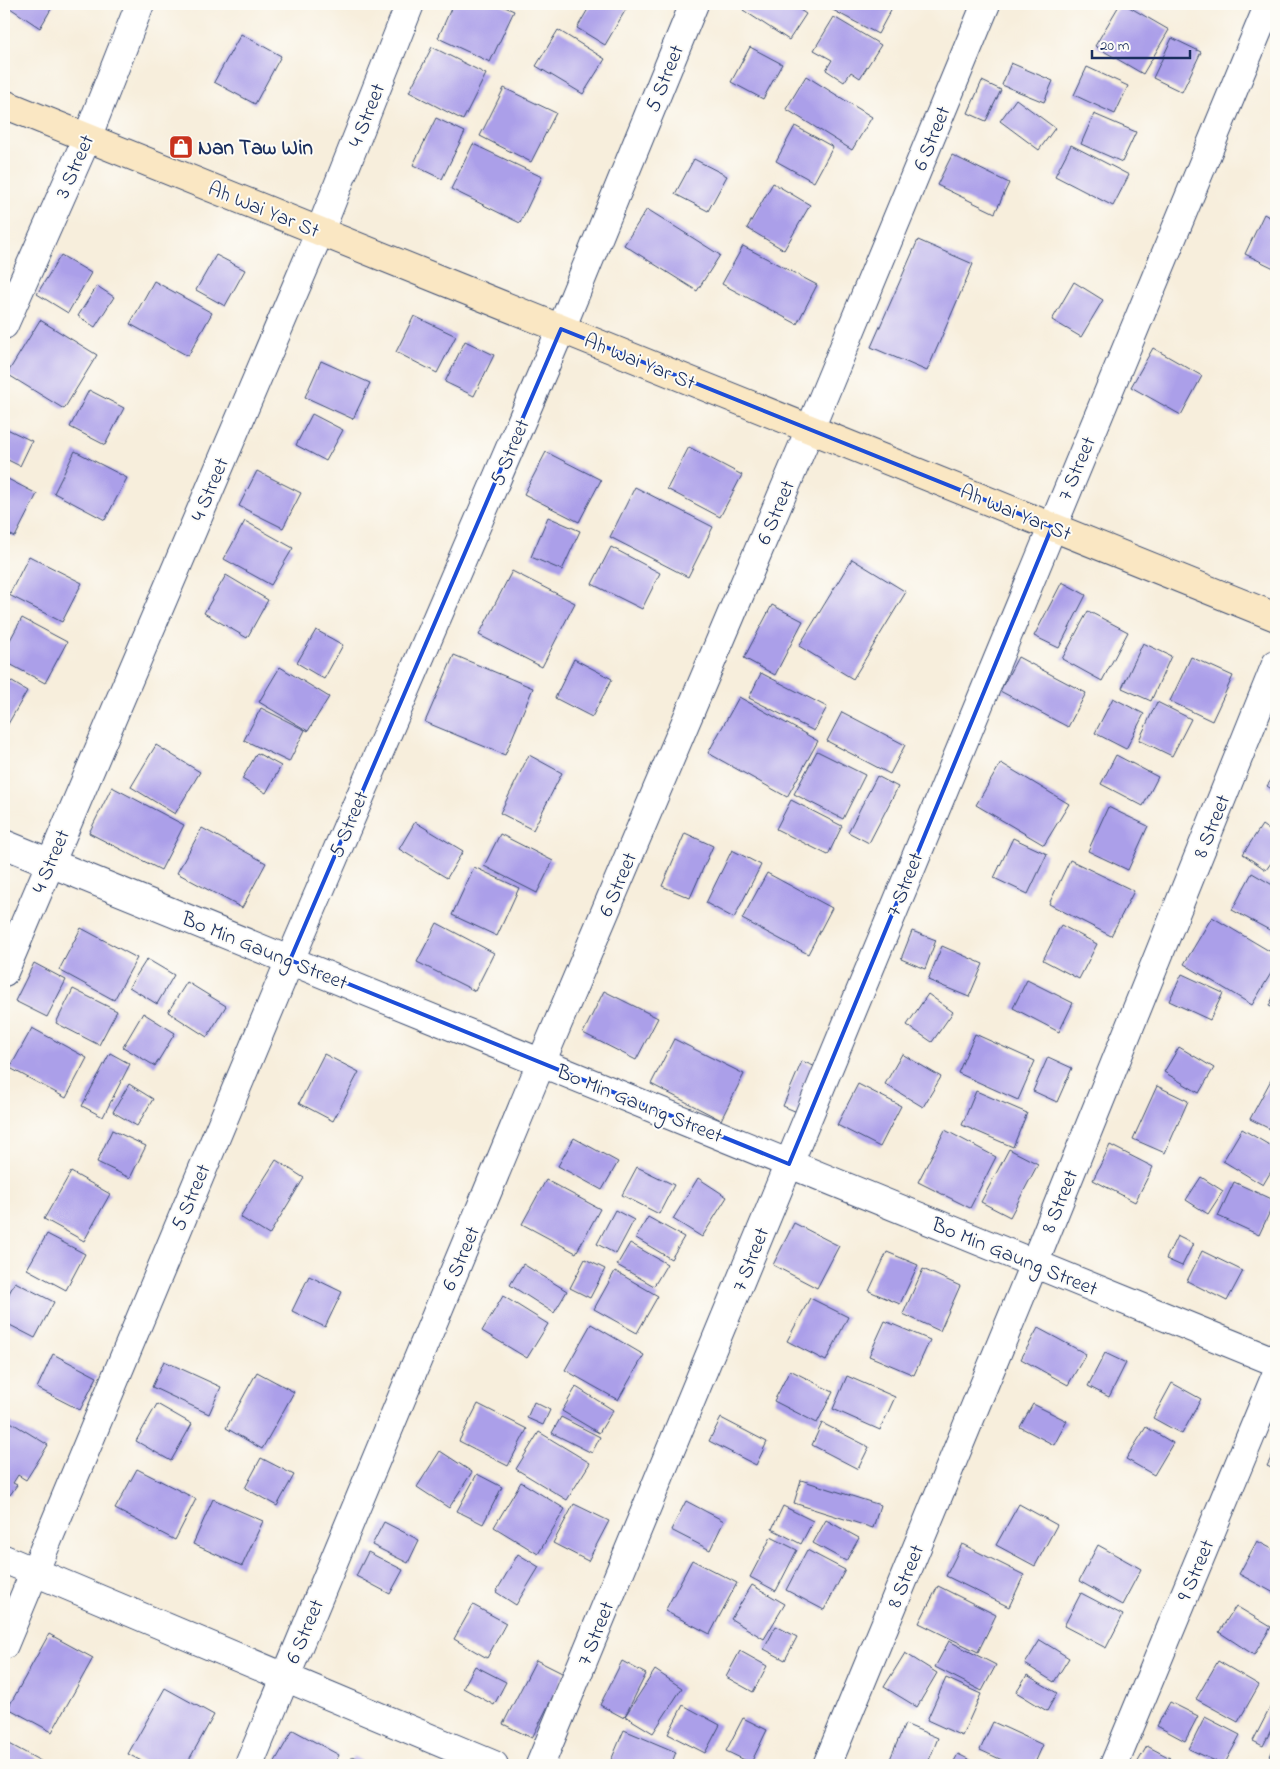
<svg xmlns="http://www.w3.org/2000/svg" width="1280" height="1769" font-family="'Indie Flower',sans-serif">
	<rect width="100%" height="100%" fill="#fdfcf7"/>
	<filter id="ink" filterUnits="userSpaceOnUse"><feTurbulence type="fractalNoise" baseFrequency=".02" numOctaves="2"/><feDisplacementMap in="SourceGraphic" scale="10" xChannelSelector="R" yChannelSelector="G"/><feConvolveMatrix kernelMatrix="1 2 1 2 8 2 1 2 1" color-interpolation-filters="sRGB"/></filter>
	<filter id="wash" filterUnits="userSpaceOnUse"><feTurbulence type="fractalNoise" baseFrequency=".0096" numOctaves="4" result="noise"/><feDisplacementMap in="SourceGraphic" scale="20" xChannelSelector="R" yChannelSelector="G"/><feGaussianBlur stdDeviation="1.12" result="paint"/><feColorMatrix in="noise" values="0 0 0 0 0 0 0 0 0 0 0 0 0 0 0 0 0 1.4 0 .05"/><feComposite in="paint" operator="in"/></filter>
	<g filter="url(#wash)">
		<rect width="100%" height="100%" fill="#f7eedc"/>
		<g id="blocks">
			<!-- building -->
			<path fill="#ab9fe9" d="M4 4H54L40 28Z
				M453 4H498L514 11 490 62 438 38Z
				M591 4H629L605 45 577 28Z
				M747 4H791L806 14 789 40 743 10Z
				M834 4H894L878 34 831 9Z
				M1120 4H1124L1169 30 1143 74 1095 46Z
				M834 17 881 45 860 78 851 72 844 82 826 70 832 60 814 50Z
				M558 30 605 59 583 94 536 66Z
				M241 34 281 56 255 104 214 82Z
				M1172 38 1201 52 1182 92 1153 78Z
				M432 47 486 74 463 120 409 92Z
				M750 47 782 64 763 99 731 82Z
				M1011 63 1053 81 1044 102 1002 85Z
				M1087 67 1128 86 1115 114 1074 95Z
				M806 76 872 117 852 150 786 109Z
				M982 81 1001 90 986 121 968 113Z
				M504 88 556 113 531 162 480 136Z
				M1016 99 1055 128 1039 150 1000 121Z
				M1094 114 1136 132 1122 162 1081 144Z
				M436 118 465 132 442 179 413 165Z
				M795 126 833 147 814 182 776 161Z
				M473 144 542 177 520 223 451 189Z
				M1071 145 1129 175 1113 206 1055 176Z
				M952 155 1009 183 995 213 937 185Z
				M694 159 727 176 708 211 675 194Z
				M773 183 810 205 784 250 747 228Z
				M647 209 720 255 697 291 624 245Z
				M1264 214 1276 221V269L1245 254Z
				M918 240 973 264 927 371 871 347Z
				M743 246 817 285 797 324 722 284Z
				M61 255 91 273 68 313 37 294Z
				M216 255 245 270 225 306 196 290Z
				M154 281 212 313 188 356 130 324Z
				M1074 282 1103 300 1081 337 1052 320Z
				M97 286 114 297 95 327 78 316Z
				M414 316 456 336 437 373 396 352Z
				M40 320 97 355 64 409 7 374Z
				M465 341 494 355 474 396 445 382Z
				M1153 348 1202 376 1181 415 1131 387Z
				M321 361 370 383 353 419 305 397Z
				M89 390 124 408 105 445 70 427Z
				M312 414 343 430 326 461 296 445Z
				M5 428 32 441 20 466 4 458Z
				M689 447 742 475 720 517 667 489Z
				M75 451 127 478 105 520 54 493Z
				M546 452 601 480 579 522 524 494Z
				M257 471 301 493 283 528 239 506Z
				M4 477 37 494 15 537 4 532Z
				M635 487 713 527 688 577 610 537Z
				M548 517 580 531 562 570 531 557Z
				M245 521 293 548 271 585 224 559Z
				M611 547 660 573 642 609 592 584Z
				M29 556 82 583 62 622 9 595Z
				M852 559 906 592 853 679 799 646Z
				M512 571 575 603 542 667 479 635Z
				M226 575 268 600 247 638 204 613Z
				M1062 582 1086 595 1059 648 1034 636Z
				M772 605 803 621 775 675 744 658Z
				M1088 611 1128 632 1102 681 1062 659Z
				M22 618 67 642 45 683 4 661V651Z
				M316 630 343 645 324 679 297 663Z
				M1143 643 1171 656 1151 701 1122 688Z
				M454 655 533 688 505 755 425 722Z
				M1018 657 1086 693 1068 727 1000 691Z
				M1191 657 1233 676 1212 721 1170 701Z
				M574 659 612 679 592 717 555 698Z
				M280 667 329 697 308 731 259 702Z
				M761 673 827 707 814 731 749 698Z
				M4 677 27 691 4 731Z
				M739 697 818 741 787 797 708 753Z
				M1113 698 1144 714 1126 749 1095 733Z
				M1157 702 1191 719 1172 756 1139 740Z
				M261 708 305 730 289 762 244 740Z
				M842 712 905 745 890 774 827 741Z
				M156 745 200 772 175 814 131 787Z
				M817 751 865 775 843 819 794 794Z
				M257 753 281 766 266 793 242 779Z
				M529 755 562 773 533 830 500 813Z
				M1116 755 1158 777 1143 806 1101 784Z
				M1001 763 1069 804 1044 845 976 805Z
				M1276 773V792L1267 786Z
				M877 776 898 787 869 843 848 832Z
				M112 787 184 825 161 870 89 833Z
				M791 800 842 826 828 855 776 829Z
				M1108 807 1148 826 1128 870 1088 851Z
				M415 822 463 851 447 878 399 849Z
				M1262 825 1276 835V856L1266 870 1243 854Z
				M202 828 266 863 242 908 177 873Z
				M685 833 713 846 690 898 662 886Z
				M500 834 553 861 537 893 484 866Z
				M1013 838 1047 854 1028 894 994 878Z
				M732 850 761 865 734 918 706 903Z
				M1070 860 1134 891 1111 936 1049 904Z
				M474 867 519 888 497 936 452 915Z
				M767 873 832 908 808 954 742 919Z
				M1252 873 1276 887 1275 933 1232 910Z
				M1212 917 1276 955V965L1252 1005 1184 964Z
				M437 923 494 953 475 991 417 962Z
				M1061 925 1097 944 1079 979 1043 960Z
				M81 928 137 958 114 1000 59 970Z
				M912 931 936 940 925 969 901 959Z
				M942 946 983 964 969 997 928 980Z
				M147 959 174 975 157 1004 129 987Z
				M34 963 66 980 47 1017 15 1001Z
				M1182 974 1223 993 1210 1020 1169 1001Z
				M1027 980 1073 1003 1059 1032 1013 1008Z
				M187 982 226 1006 207 1037 168 1012Z
				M73 989 117 1011 99 1045 56 1023Z
				M604 991 658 1018 636 1060 583 1033Z
				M1276 991V1009L1269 1006Z
				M928 994 953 1012 932 1042 907 1025Z
				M143 1013 175 1033 155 1066 123 1047Z
				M32 1028 87 1058 66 1098 10 1068Z
				M975 1034 1035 1061 1018 1100 958 1073Z
				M674 1039 744 1074 721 1120 651 1084Z
				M1179 1047 1214 1068 1199 1093 1164 1072Z
				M110 1053 130 1064 103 1117 82 1106Z
				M324 1054 359 1072 333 1121 299 1103Z
				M902 1054 941 1077 923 1107 885 1084Z
				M1048 1057 1072 1068 1057 1102 1033 1091Z
				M802 1061 837 1076 818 1121 783 1106Z
				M1271 1080 1276 1083V1132L1250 1119Z
				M129 1084 153 1099 137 1126 113 1112Z
				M858 1084 901 1106 880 1147 837 1125Z
				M1157 1086 1188 1101 1165 1153 1133 1139Z
				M976 1091 1027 1113 1013 1147 962 1125Z
				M1242 1129 1276 1149V1163L1263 1185 1223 1161Z
				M112 1130 146 1146 130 1178 97 1162Z
				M945 1130 996 1157 970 1208 918 1182Z
				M574 1138 618 1162 602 1190 558 1166Z
				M1110 1145 1153 1167 1135 1202 1093 1180Z
				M1009 1149 1038 1164 1010 1217 981 1202Z
				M276 1160 304 1178 269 1235 240 1217Z
				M637 1167 674 1185 659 1214 622 1195Z
				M71 1172 110 1194 84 1241 44 1219Z
				M1201 1177 1223 1191 1208 1214 1186 1200Z
				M698 1178 727 1197 702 1237 673 1219Z
				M546 1180 600 1209 576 1253 522 1224Z
				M1234 1182 1275 1201 1259 1235 1218 1216Z
				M615 1210 634 1220 616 1254 597 1244Z
				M648 1217 684 1237 671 1259 636 1238Z
				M794 1223 839 1246 817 1288 773 1265Z
				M47 1234 85 1254 66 1290 27 1269Z
				M1177 1236 1193 1244 1182 1266 1166 1259Z
				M630 1243 667 1264 654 1286 617 1265Z
				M1202 1251 1243 1271 1227 1301 1187 1281Z
				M887 1252 918 1265 900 1304 869 1291Z
				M585 1259 605 1269 590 1298 570 1288Z
				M523 1264 567 1291 554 1313 510 1285Z
				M923 1269 960 1286 940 1331 903 1314Z
				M615 1271 658 1296 637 1333 594 1309Z
				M309 1276 342 1292 325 1327 292 1311Z
				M15 1282 54 1302 35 1338 4 1322V1303Z
				M503 1296 548 1324 527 1358 482 1331Z
				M810 1298 848 1317 826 1361 787 1341Z
				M885 1321 930 1340 914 1375 869 1356Z
				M591 1324 644 1355 618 1400 565 1370Z
				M1038 1328 1086 1354 1068 1385 1021 1359Z
				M1105 1353 1126 1363 1109 1397 1088 1386Z
				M53 1354 97 1377 80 1410 37 1388Z
				M164 1361 221 1387 209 1414 152 1387Z
				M790 1370 833 1392 817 1423 774 1401Z
				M257 1372 294 1392 262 1449 226 1428Z
				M847 1376 895 1397 880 1430 833 1409Z
				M1172 1383 1201 1399 1182 1434 1153 1418Z
				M576 1387 613 1410 599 1433 562 1411Z
				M534 1402 550 1410 543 1425 527 1418Z
				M157 1404 192 1424 171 1461 136 1441Z
				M478 1404 527 1429 508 1466 459 1441Z
				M1033 1404 1067 1421 1054 1445 1020 1427Z
				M561 1417 600 1437 592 1453 552 1433Z
				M4 1418 48 1445 26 1480 18 1475 13 1483 17 1485 10 1495 4 1491Z
				M721 1418 767 1442 756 1465 709 1441Z
				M822 1423 869 1447 858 1469 812 1445Z
				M1146 1427 1173 1443 1154 1475 1126 1459Z
				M539 1432 590 1463 567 1500 516 1469Z
				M1276 1448V1470L1267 1466Z
				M440 1451 472 1472 449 1508 417 1487Z
				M261 1458 294 1475 277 1506 245 1488Z
				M137 1469 196 1499 175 1540 115 1509Z
				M477 1474 502 1487 483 1524 457 1511Z
				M801 1480 880 1505 873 1528 794 1503Z
				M521 1482 565 1509 538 1554 494 1527Z
				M213 1499 263 1521 242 1566 193 1544Z
				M686 1501 724 1521 710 1550 671 1530Z
				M574 1504 609 1521 588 1561 553 1543Z
				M1019 1504 1057 1525 1035 1566 996 1545Z
				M783 1506 813 1521 801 1544 772 1529Z
				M826 1520 859 1538 846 1561 813 1543Z
				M384 1522 419 1540 408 1563 372 1545Z
				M771 1537 797 1550 776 1591 750 1577Z
				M1257 1541 1276 1551V1594L1239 1574Z
				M962 1544 1024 1575 1009 1607 946 1576Z
				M1098 1545 1141 1569 1122 1605 1079 1581Z
				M807 1550 845 1570 824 1610 786 1590Z
				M368 1552 403 1570 390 1594 356 1576Z
				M518 1554 539 1567 516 1605 496 1592Z
				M692 1560 737 1583 710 1634 665 1611Z
				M752 1585 785 1604 764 1639 731 1619Z
				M938 1586 996 1615 978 1652 919 1623Z
				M1081 1593 1123 1615 1106 1648 1064 1626Z
				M473 1605 506 1623 487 1658 454 1639Z
				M1236 1606 1271 1627 1254 1655 1219 1632Z
				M776 1626 797 1637 785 1660 764 1649Z
				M49 1634 93 1658 52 1732 8 1708Z
				M1040 1640 1069 1658 1054 1682 1025 1664Z
				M949 1641 996 1665 982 1691 935 1667Z
				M740 1651 767 1666 753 1692 726 1677Z
				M905 1653 937 1673 917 1707 884 1687Z
				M536 1660 564 1674 532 1738 503 1724Z
				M622 1661 646 1674 624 1718 600 1705Z
				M1218 1661 1259 1685 1238 1722 1196 1699Z
				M475 1666 506 1682 494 1705 463 1688Z
				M655 1670 682 1688 653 1733 625 1716Z
				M1027 1675 1057 1693 1047 1711 1016 1692Z
				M946 1678 981 1694 962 1736 927 1720Z
				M165 1688 214 1715 186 1765H149L128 1754Z
				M1170 1702 1198 1716 1185 1741 1157 1726Z
				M1272 1704 1276 1706V1720L1263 1746 1253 1741Z
				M683 1705 720 1725 705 1753 668 1734Z
				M1205 1717 1240 1735 1224 1765 1189 1749Z
				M743 1718 767 1730 751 1763 726 1751Z
				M993 1722 1043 1745 1034 1765H1013L980 1750Z
				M905 1724 938 1738 927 1765H906L890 1759Z
				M293 1730 339 1755 334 1765H273Z
				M624 1730 676 1752 671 1765H609Z
				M4 1741 48 1765H4Z
				M1276 1743V1765H1266Z
				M1147 1746 1170 1758 1166 1765H1136Z
				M958 1754 980 1765H952Z
				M353 1756 369 1765H348Z"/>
		</g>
	</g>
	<g filter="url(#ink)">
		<use href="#blocks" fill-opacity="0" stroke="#3c4c71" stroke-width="1"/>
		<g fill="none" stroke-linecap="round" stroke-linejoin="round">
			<defs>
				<path id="street" d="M4 325 87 138 140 4
					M4 844 1276 1362
					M4 972 320 231 410 4
					M4 1559 494 1765
					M4 1645 290 960 561 329 694 4
					M249 1765 541 1063 810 429 986 4
					M540 1765 1269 4
					M827 1765 1034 1264 1276 664
					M1114 1765 1276 1375"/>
				<path id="secondary" d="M4 104 1276 617"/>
			</defs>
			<!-- street casing -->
			<use href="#street" stroke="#3c4c71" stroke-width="30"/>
			<!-- secondary casing -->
			<use href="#secondary" stroke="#3c4c71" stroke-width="30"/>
			<!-- street -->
			<use href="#street" stroke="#fff" stroke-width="28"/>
			<!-- secondary -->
			<use href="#secondary" stroke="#fae7c3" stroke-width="28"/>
		</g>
	</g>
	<!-- marked area -->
	<path fill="none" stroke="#1d4ed8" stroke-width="4" stroke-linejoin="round" d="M561 329 1052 527 789 1164 290 960Z"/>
	<!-- icons -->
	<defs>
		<symbol id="shop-square" viewBox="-11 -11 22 22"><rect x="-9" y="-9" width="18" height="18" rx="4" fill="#c8321e" stroke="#fdfcf7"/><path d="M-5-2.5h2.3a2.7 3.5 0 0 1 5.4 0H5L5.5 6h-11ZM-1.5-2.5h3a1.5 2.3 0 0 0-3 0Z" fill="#fff"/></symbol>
	</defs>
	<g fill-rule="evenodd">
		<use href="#shop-square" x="167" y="133" width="28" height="28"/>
	</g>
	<g text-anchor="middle" stroke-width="4" stroke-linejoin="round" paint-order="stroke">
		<!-- street labels -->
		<g font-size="21" fill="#1b2f5e" stroke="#fdfcf7">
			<text transform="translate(664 78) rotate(-68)" y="7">5 Street</text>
			<text transform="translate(366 115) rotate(-68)" y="7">4 Street</text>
			<text transform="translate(931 138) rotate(-68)" y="7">6 Street</text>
			<text transform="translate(74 166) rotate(-66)" y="7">3 Street</text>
			<text transform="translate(264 209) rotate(22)" y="7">Ah Wai Yar St</text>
			<text transform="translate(640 361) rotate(22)" y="7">Ah Wai Yar St</text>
			<text transform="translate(509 452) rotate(-67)" y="7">5 Street</text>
			<text transform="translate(1076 468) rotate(-67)" y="7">7 Street</text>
			<text transform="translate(209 489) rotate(-67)" y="7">4 Street</text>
			<text transform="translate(775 512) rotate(-67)" y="7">6 Street</text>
			<text transform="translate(1016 512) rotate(22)" y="7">Ah Wai Yar St</text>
			<text transform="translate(348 824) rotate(-67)" y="7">5 Street</text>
			<text transform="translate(1211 826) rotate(-68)" y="7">8 Street</text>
			<text transform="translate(50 861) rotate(-67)" y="7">4 Street</text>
			<text transform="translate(617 884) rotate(-67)" y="7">6 Street</text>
			<text transform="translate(904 884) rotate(-68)" y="7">7 Street</text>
			<text transform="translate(265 950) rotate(22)" y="7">Bo Min Gaung Street</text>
			<text transform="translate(640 1103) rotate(22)" y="7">Bo Min Gaung Street</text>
			<text transform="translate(190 1197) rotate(-67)" y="7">5 Street</text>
			<text transform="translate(1059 1201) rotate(-68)" y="7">8 Street</text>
			<text transform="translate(1015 1256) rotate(22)" y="7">Bo Min Gaung Street</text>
			<text transform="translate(460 1258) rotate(-67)" y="7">6 Street</text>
			<text transform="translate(750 1259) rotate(-68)" y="7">7 Street</text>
			<text transform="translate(1195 1570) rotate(-67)" y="7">9 Street</text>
			<text transform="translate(905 1576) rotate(-68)" y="7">8 Street</text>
			<text transform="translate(304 1631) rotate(-67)" y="7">6 Street</text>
			<text transform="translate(595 1633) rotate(-68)" y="7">7 Street</text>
		</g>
		<!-- poi labels -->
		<g font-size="21" font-weight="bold" fill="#1b2f5e" stroke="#fdfcf7" text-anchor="start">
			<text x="198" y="154">Nan Taw Win</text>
		</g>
	</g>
	<!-- margin -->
	<rect width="1280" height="1769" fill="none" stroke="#fdfcf7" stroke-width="20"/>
	<!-- scale -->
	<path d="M1092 50v8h98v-8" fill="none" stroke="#1b2f5e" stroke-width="2.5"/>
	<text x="1100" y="50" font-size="15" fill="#1b2f5e" stroke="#fdfcf7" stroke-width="4" paint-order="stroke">20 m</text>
</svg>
